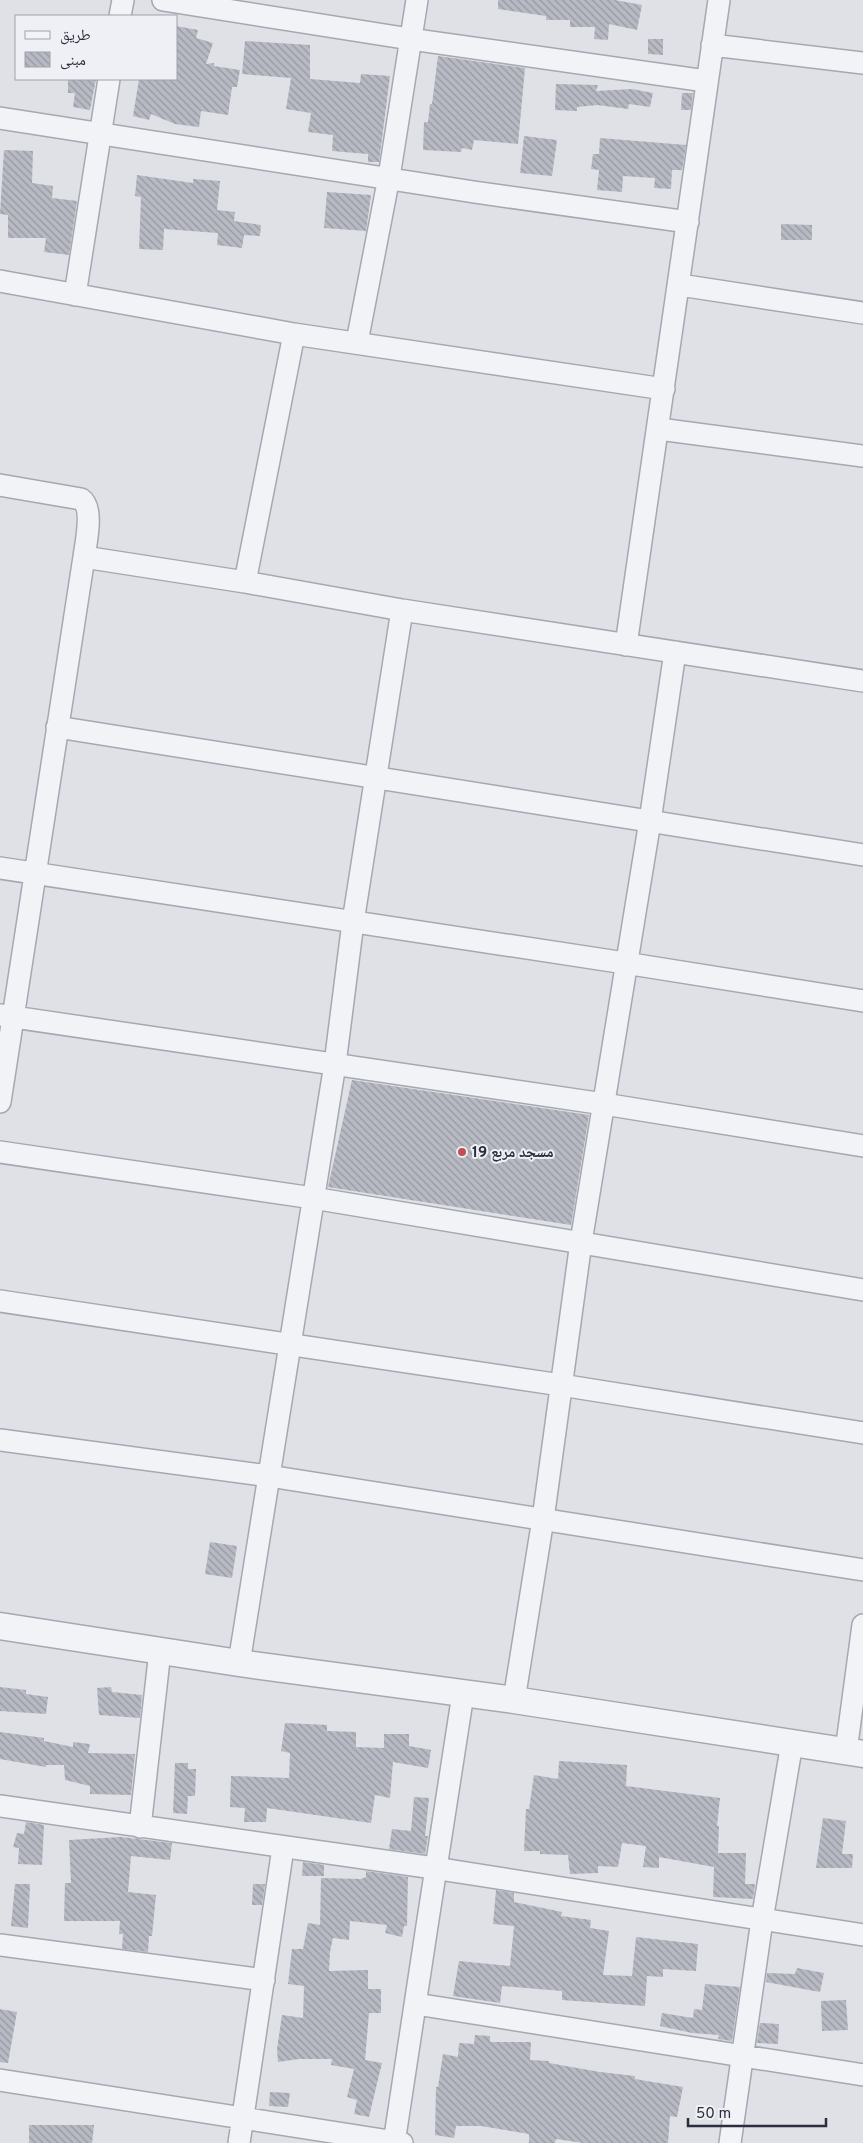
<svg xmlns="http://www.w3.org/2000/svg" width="863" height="2143" font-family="Overpass,'Noto Naskh Arabic',sans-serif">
	<defs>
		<pattern id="building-back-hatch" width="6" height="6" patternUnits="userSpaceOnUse" patternTransform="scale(1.25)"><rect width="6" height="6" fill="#b7bac3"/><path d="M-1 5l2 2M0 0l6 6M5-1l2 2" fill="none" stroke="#9598a0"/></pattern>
	</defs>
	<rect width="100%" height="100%" fill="#dfe1e7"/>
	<!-- building -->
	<path fill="url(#building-back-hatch)" d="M498 0H615L642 5 637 30 609 24 608 40 594 39 595 27H570V20H546V16L498 9Z
		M176 26 198 30 196 38 213 43 206 64 214 63V66L240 70 237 87H232L228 115 201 111 199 127 175 124 151 114 149 120 133 116 139 79H176Z
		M648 39H663V55L648 54Z
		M245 41 310 45V79L360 83 361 74 390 76 379 162H368V154L332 151 333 135 308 132 311 113 286 109 291 78 242 74Z
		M438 56 525 68 518 144 474 140 472 150 462 148 461 152 423 150 424 122H428L430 104H432Z
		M68 79H96L90 110 73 107 75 93H68Z
		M556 84 598 85 596 91 632 89 653 93 650 107 629 104 628 109 597 105 577 107V111L555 110Z
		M682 93H693L691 110H681Z
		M524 136 557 140 552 176 520 173Z
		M600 138 686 145 682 170H672L671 189 654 188 655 178 623 176 622 192 597 190 599 170 591 169 593 154H599Z
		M4 150 33 151 32 183 53 186 52 198 77 201 69 255 44 252 46 238H8V215L0 214Z
		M137 175 193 183V179L220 181 217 210 235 212 234 221 261 225 260 236 244 235 242 248 217 245 218 233 164 229 163 250 139 249 141 197 135 196Z
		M327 192 371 195 366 231 324 228Z
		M781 224 812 225V240H781Z
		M352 1080 589 1115 571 1225 328 1187Z
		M210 1542 237 1546 232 1578 205 1574Z
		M0 1687 26 1690V1694L48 1697 46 1714 0 1711Z
		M111 1687 112 1692 142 1695 140 1718 99 1715 97 1688Z
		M285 1723 327 1725V1731L356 1732V1747L384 1748V1734H409V1746L431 1750 428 1768 393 1762 390 1798 375 1795 371 1823 267 1808 266 1822H244L245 1808 230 1807 231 1776 289 1778 290 1753 281 1751Z
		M0 1732 44 1738V1741L73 1747V1742L90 1744 88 1753 135 1754 131 1795 90 1794V1786L65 1780 64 1765H46V1767L0 1759Z
		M559 1761 627 1765 626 1786 720 1798 717 1826H719L718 1853H746L745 1884H755L753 1899 713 1897 714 1867 659 1857V1868L643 1867 646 1846 622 1843 618 1867 598 1866V1873L570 1874 568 1855 540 1854V1851H524L526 1809H529L534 1775 558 1779Z
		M175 1763H188V1769H196L195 1796H188L187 1814 173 1813Z
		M414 1797 429 1798 425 1836H428L425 1854 389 1849 392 1829 411 1831Z
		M823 1818 846 1821 842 1854H853L852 1868H816Z
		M26 1822 44 1825 42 1865 18 1864 19 1848 13 1847 17 1833 24 1834Z
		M121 1837 172 1843 170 1860 131 1856 128 1892 156 1895 152 1936H149L148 1952 122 1949 123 1934H119L120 1921H64L65 1883H71L69 1840Z
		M303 1862 324 1865V1876H302Z
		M366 1871 408 1877 407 1926H404L402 1937 385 1933 387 1925 350 1921 349 1940 333 1938 330 1952 329 1971 368 1970V1989H381V2013H369L365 2060 382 2063 369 2117 354 2114 357 2100 347 2097 354 2069 331 2065 332 2059H299L278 2062 277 2049 282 2015 303 2018 304 1986 288 1984 292 1949H303L308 1923 320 1925 321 1878 361 1879 366 1877Z
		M15 1884H30L28 1928 11 1926Z
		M253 1884H265L262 1905H252Z
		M496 1890 514 1893V1902L562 1912 561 1916 591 1920 590 1928 609 1931 603 1975 632 1976 636 1937 698 1944 696 1971 663 1969V1977L647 1976 645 2006 562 2000V1991L502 1986 500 2003 453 1996 459 1961 510 1966 514 1926 493 1924Z
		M797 1968 824 1973 820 1992 766 1982 767 1973 795 1974Z
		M705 1984 740 1987 732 2041 718 2039 719 2035 692 2033 660 2026 662 2013 693 2018 694 2009 702 2010Z
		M846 2000 848 2030 822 2031 821 2001Z
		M0 2009 17 2012 8 2063 0 2062Z
		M760 2023 779 2024 778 2044 757 2043Z
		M475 2035 490 2036V2042H531L530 2060 549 2061V2063L600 2072 635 2076V2079L683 2087 677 2117 670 2116 668 2143H583L556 2139 555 2143H529V2134L481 2126H456L454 2138 435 2135 436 2087H438L443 2054 458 2057 459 2043 474 2044Z
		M270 2092 290 2093 288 2107 269 2106Z
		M29 2125H94L92 2143H29Z"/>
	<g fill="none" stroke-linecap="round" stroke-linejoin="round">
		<defs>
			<path id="minor" d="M163 0 410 39 706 81
				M120 16 123 0
				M712 45 863 63
				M0 118 474 192 688 222
				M0 281 294 334 664 389
				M680 285 863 313
				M75 295 109 79
				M357 342 389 177 417 0
				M659 429 863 456
				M0 485 81 499C94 508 86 542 84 557L0 1102
				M84 557 245 582 402 610 863 681
				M245 582 294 334
				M626 645C658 430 688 215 719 0
				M57 727 863 855
				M0 868 625 963 863 1001
				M0 1015 604 1104 863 1146
				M0 1152 313 1198 863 1290
				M0 1301 561 1385 863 1433
				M0 1440 269 1476 863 1570
				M239 1663 335 1064 353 922 402 610
				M514 1700 543 1519 581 1242 650 821 675 652
				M846 1751 863 1625
				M0 1806 434 1868 863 1935
				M140 1827 160 1651
				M0 1945 264 1980
				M416 2004 863 2075
				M0 2080 402 2143
				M239 2143 283 1848
				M394 2143C417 1993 439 1844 463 1694
				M730 2143 762 1920 792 1743"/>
			<path id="tertiary" d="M0 1626 239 1663 514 1700 863 1754"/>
		</defs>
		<!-- minor casing -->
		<use href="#minor" stroke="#a5a8b1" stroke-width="24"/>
		<!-- tertiary casing -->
		<use href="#tertiary" stroke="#a5a8b1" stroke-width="29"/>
		<!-- minor -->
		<use href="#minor" stroke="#f2f3f6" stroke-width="21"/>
		<!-- tertiary -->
		<use href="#tertiary" stroke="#f2f3f6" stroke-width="26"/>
	</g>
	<!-- markers -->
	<circle fill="#c05153" stroke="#eff0f5" stroke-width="2" cx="462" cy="1152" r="5"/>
	<g text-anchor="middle" stroke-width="4" stroke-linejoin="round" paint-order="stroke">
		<!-- poi labels -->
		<g font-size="15" font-weight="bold" fill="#2a2e3d" stroke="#eff0f5" text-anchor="start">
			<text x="472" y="1157">مسجد مربع 19</text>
		</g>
	</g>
	<!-- legend -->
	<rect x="15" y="15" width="162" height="65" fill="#eff0f5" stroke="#a0a2ab"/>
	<rect x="25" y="31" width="25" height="8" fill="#f2f3f6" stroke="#a0a2ab"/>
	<text x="60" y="40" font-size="15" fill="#2a2e3d">طريق</text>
	<rect x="25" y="52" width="25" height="15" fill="url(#building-back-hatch)" stroke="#a0a2ab"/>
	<text x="60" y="65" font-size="15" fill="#2a2e3d">مبنى</text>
	<!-- scale -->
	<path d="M688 2118v8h138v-8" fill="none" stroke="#2a2e3d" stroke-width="2.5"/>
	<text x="696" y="2118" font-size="15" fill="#2a2e3d" stroke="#eff0f5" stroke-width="4" paint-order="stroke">50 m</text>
</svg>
